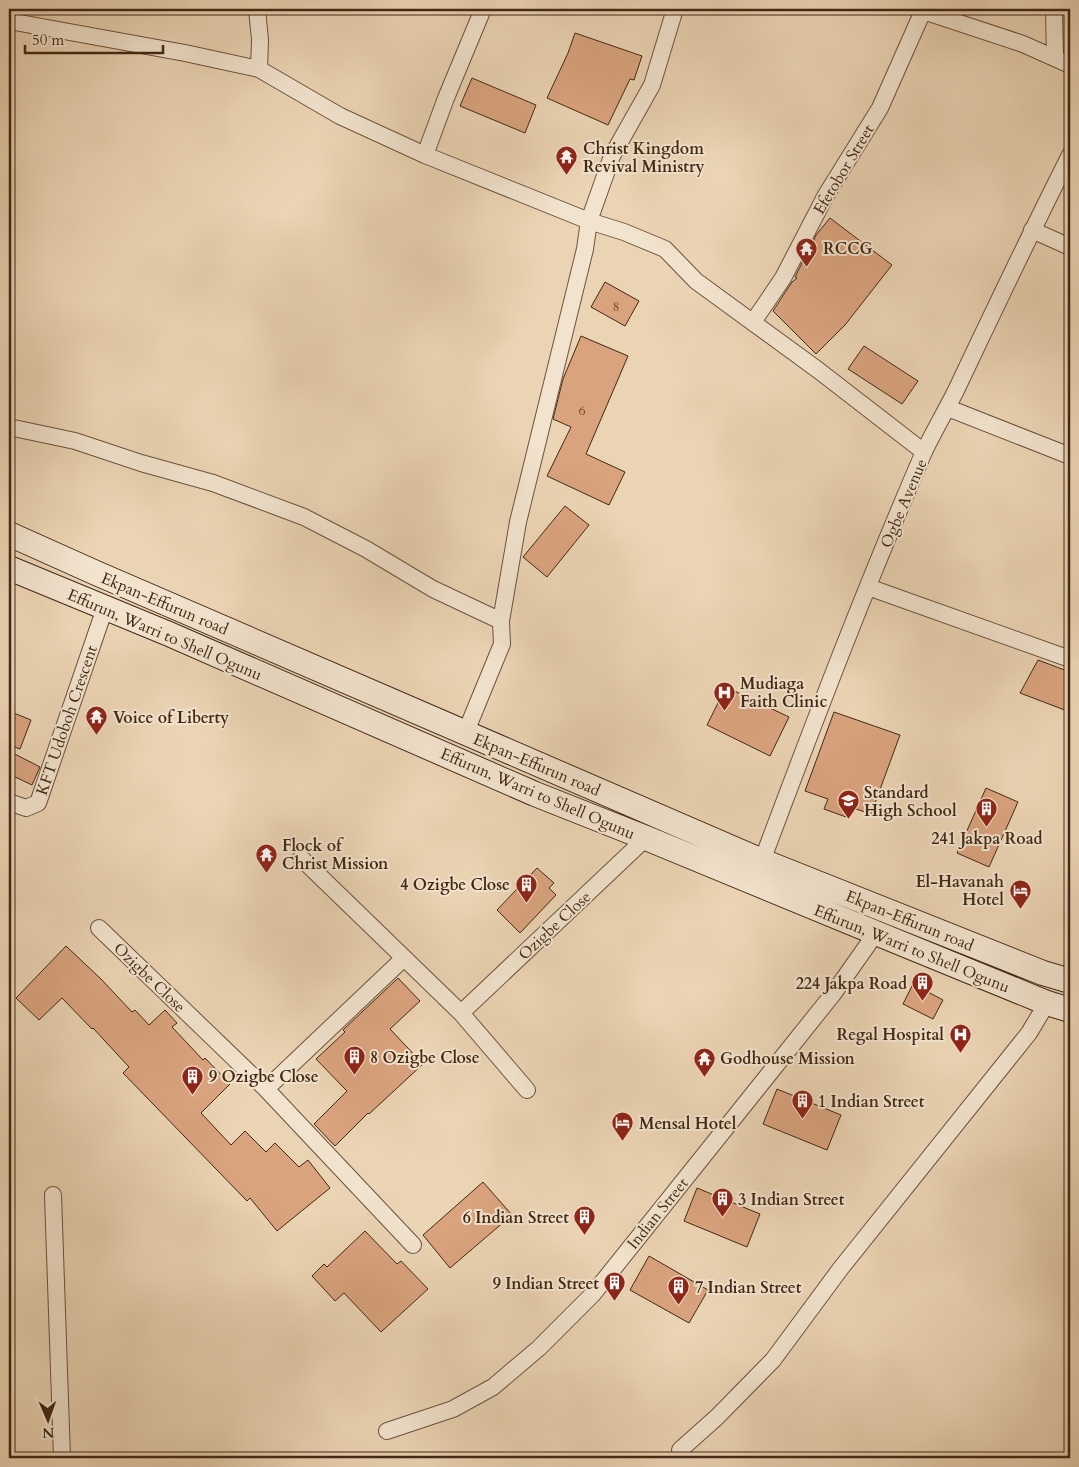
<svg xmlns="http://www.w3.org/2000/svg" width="1079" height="1467" font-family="Cardo,serif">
	<rect width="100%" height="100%" fill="#ebd4b4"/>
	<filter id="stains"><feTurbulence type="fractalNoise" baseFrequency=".004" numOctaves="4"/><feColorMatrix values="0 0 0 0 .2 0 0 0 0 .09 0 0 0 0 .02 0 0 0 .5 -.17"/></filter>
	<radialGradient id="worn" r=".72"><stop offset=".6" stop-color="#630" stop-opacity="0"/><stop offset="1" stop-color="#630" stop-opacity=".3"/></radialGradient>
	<!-- building -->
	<path fill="#d9a37e" stroke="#422814" d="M575 33 642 56 634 80 630 79 608 125 547 98 568 53Z
		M472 78 536 105 525 133 460 106Z
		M830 218 892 265 845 325 816 354 773 311 792 282 797 278 795 277 803 261 815 246 812 244 816 235Z
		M605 282 639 301 625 326 591 307Z
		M581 336 628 356 586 454 625 472 609 505 547 476 571 427 553 419 563 379Z
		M864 346 918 381 902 404 848 369Z
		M565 506 589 525 547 577 523 557Z
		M1038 660 1070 672V712L1020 693Z
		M726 687 789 717 770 756 707 725Z
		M9 711 31 720 20 749 9 745Z
		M834 712 900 735 871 814 850 807 846 817 824 809 828 799 805 791Z
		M9 751 40 767 32 785 9 774Z
		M986 788 1018 802 989 867 957 853Z
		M537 868 554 883 549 888 556 895 520 933 497 910Z
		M66 946 101 979 132 1012 135 1010 149 1025 165 1010 177 1023 172 1027 203 1060 205 1058 230 1084 201 1113 231 1145 245 1131 266 1152 275 1143 299 1167 308 1160 330 1188 277 1231 250 1198 247 1201 123 1073 129 1067 93 1028 92 1029 62 998 39 1020 16 998Z
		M398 978 420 1001 390 1029 423 1064 369 1114 368 1113 335 1146 314 1124 347 1091 316 1059 345 1032 343 1030Z
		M913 984 943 1000 933 1019 903 1004Z
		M777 1089 841 1115 827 1150 763 1124Z
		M483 1182 512 1215 450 1268 423 1235Z
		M697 1188 760 1214 747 1247 684 1221Z
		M365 1231 397 1264 401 1261 428 1289 381 1332 344 1293 335 1301 312 1276 324 1264 327 1267Z
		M649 1256 708 1290 689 1323 630 1290Z"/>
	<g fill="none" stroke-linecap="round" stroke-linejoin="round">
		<defs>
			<path id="minor" d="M257 9 260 40 259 69
				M917 9 1023 44 1070 65
				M1054 9 1055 58
				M9 21 185 53 259 69 340 116 425 155 589 221 624 232 665 249 696 281 818 370 924 452
				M425 155 446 98 483 9
				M1032 230 1070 247
				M753 322 783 278 826 195 880 108 923 11
				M948 408 1070 456
				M9 427 75 441 141 463 213 483 304 517 366 549 433 589 501 621
				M868 587 1070 659
				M465 734 502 644 501 621 518 522 585 249 589 221 612 156 652 85 675 9
				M9 802 26 808 38 803 105 608
				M301 858 461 1013 527 1090
				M762 861C813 725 865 588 923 454 934 430 949 406 960 382 996 306 1032 230 1070 155
				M99 928 266 1089 413 1245
				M461 1013 646 838
				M266 1089 404 958
				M53 1195 62 1458
				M387 1431 453 1409 493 1387 539 1348 593 1294 833 994 876 933
				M680 1450 717 1417 773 1360 841 1268 1029 1033 1047 1003"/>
			<path id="secondary" d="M9 534 96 573 762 861 1043 973 1070 981
				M9 568 169 634 535 794 646 838 876 933 1047 1003 1070 1010"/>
		</defs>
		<!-- minor casing -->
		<use href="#minor" stroke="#6c533c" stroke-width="18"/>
		<!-- secondary casing -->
		<use href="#secondary" stroke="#422814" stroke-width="26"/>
		<!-- minor -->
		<use href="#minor" stroke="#f2e3ce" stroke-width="16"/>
		<!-- secondary -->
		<use href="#secondary" stroke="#f2e3ce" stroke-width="24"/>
	</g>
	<!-- icons -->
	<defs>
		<symbol id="temple-pin" viewBox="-11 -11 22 30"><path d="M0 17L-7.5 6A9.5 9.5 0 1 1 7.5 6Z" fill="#8f2418" stroke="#f2e3ce"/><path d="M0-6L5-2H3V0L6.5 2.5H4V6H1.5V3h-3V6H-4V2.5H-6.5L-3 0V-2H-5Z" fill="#fff"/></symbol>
		<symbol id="hospital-pin" viewBox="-11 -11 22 30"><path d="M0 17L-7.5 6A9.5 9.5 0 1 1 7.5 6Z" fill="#8f2418" stroke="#f2e3ce"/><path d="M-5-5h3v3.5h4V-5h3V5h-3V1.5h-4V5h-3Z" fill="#fff"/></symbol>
		<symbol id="school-pin" viewBox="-11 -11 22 30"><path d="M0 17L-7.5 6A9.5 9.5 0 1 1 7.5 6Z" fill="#8f2418" stroke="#f2e3ce"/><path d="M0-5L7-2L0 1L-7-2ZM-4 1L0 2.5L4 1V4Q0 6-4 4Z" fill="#fff"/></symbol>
		<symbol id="building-pin" viewBox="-11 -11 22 30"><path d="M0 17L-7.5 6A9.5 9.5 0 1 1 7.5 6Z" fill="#8f2418" stroke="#f2e3ce"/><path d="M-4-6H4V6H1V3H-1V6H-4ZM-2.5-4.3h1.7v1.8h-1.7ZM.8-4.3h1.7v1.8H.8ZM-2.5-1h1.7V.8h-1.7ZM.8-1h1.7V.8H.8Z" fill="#fff"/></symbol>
		<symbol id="hotel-pin" viewBox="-11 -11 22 30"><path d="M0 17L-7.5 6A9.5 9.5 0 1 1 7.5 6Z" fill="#8f2418" stroke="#f2e3ce"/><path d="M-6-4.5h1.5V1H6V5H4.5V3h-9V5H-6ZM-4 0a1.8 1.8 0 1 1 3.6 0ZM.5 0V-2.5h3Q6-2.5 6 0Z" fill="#fff"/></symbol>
	</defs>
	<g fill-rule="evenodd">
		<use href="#temple-pin" x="554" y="144" width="25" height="34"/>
		<use href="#temple-pin" x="794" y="236" width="25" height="34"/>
		<use href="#hospital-pin" x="712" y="680" width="25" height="34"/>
		<use href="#temple-pin" x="84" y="704" width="25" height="34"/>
		<use href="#school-pin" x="836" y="788" width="25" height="34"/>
		<use href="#building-pin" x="974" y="796" width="25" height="34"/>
		<use href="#temple-pin" x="254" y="842" width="25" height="34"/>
		<use href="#building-pin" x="514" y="872" width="25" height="34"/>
		<use href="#hotel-pin" x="1008" y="878" width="25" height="34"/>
		<use href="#building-pin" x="910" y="970" width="25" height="34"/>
		<use href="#hospital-pin" x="948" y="1022" width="25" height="34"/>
		<use href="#building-pin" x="342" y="1044" width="25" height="34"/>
		<use href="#temple-pin" x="692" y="1046" width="25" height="34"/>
		<use href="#building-pin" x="180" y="1064" width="25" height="34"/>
		<use href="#building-pin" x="790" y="1088" width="25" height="34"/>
		<use href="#hotel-pin" x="610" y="1110" width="25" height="34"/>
		<use href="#building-pin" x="710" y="1186" width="25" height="34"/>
		<use href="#building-pin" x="572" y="1204" width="25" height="34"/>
		<use href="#building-pin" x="602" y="1270" width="25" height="34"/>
		<use href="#building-pin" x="666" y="1274" width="25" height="34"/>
	</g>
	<g text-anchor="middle" stroke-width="4" stroke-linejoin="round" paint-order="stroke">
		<!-- number labels -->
		<g font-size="14" fill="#68472e">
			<text x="616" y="311">8</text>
			<text x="582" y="415">6</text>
		</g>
		<!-- poi labels -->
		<g font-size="16" font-weight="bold" fill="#422814" stroke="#f2e3ce" text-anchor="start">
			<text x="583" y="154">Christ Kingdom<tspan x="583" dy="18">Revival Ministry</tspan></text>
			<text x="823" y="254">RCCG</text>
			<text x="740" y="689">Mudiaga<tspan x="740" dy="18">Faith Clinic</tspan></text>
			<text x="113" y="723">Voice of Liberty</text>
			<text x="864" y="798">Standard<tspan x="864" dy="18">High School</tspan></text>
			<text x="987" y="844" text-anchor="middle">241 Jakpa Road</text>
			<text x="282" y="851">Flock of<tspan x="282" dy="18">Christ Mission</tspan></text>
			<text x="1004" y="887" text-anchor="end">El-Havanah<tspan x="1004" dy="18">Hotel</tspan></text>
			<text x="510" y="890" text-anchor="end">4 Ozigbe Close</text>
			<text x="907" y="989" text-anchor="end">224 Jakpa Road</text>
			<text x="944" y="1040" text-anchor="end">Regal Hospital</text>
			<text x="370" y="1063">8 Ozigbe Close</text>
			<text x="720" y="1064">Godhouse Mission</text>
			<text x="209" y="1082">9 Ozigbe Close</text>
			<text x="818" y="1107">1 Indian Street</text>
			<text x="639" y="1129">Mensal Hotel</text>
			<text x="738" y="1205">3 Indian Street</text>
			<text x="569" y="1223" text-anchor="end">6 Indian Street</text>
			<text x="599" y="1289" text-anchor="end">9 Indian Street</text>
			<text x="695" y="1293">7 Indian Street</text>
		</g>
		<!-- street labels -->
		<g font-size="16" fill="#422814" stroke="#f2e3ce">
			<text transform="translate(843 169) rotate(-59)" y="6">Efetobor Street</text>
			<text transform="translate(903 503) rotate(-67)" y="6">Ogbe Avenue</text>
			<text transform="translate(165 603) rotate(23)" y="6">Ekpan-Effurun road</text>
			<text transform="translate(165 634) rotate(23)" y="6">Effurun, Warri to Shell Ogunu</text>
			<text transform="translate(66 720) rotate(-71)" y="6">KFT Udoboh Crescent</text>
			<text transform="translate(537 764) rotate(23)" y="6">Ekpan-Effurun road</text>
			<text transform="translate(538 793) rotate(23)" y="6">Effurun, Warri to Shell Ogunu</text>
			<text transform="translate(910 920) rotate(22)" y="6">Ekpan-Effurun road</text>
			<text transform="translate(554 925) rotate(-43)" y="6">Ozigbe Close</text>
			<text transform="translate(912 948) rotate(22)" y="6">Effurun, Warri to Shell Ogunu</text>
			<text transform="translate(150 977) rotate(44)" y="6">Ozigbe Close</text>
			<text transform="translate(657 1213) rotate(-51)" y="6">Indian Street</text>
		</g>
	</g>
	<!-- margin -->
	<rect width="1079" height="1467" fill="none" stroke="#ebd4b4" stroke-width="30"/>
	<rect x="10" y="10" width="1059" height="1447" fill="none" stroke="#422814" stroke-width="2.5"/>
	<rect x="15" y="15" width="1049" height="1437" fill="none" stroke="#422814"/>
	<!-- north arrow -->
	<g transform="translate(48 1420) rotate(178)" stroke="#f2e3ce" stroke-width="4" paint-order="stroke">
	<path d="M0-4L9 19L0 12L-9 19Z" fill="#422814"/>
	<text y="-8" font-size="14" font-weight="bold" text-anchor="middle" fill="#422814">N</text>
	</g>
	<!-- scale -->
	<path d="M25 45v8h138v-8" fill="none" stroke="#422814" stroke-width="2.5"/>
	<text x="32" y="45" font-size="15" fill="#422814" stroke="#f2e3ce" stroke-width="4" paint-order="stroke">50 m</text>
	<rect width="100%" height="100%" filter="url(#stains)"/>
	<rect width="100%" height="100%" fill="url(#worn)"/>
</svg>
